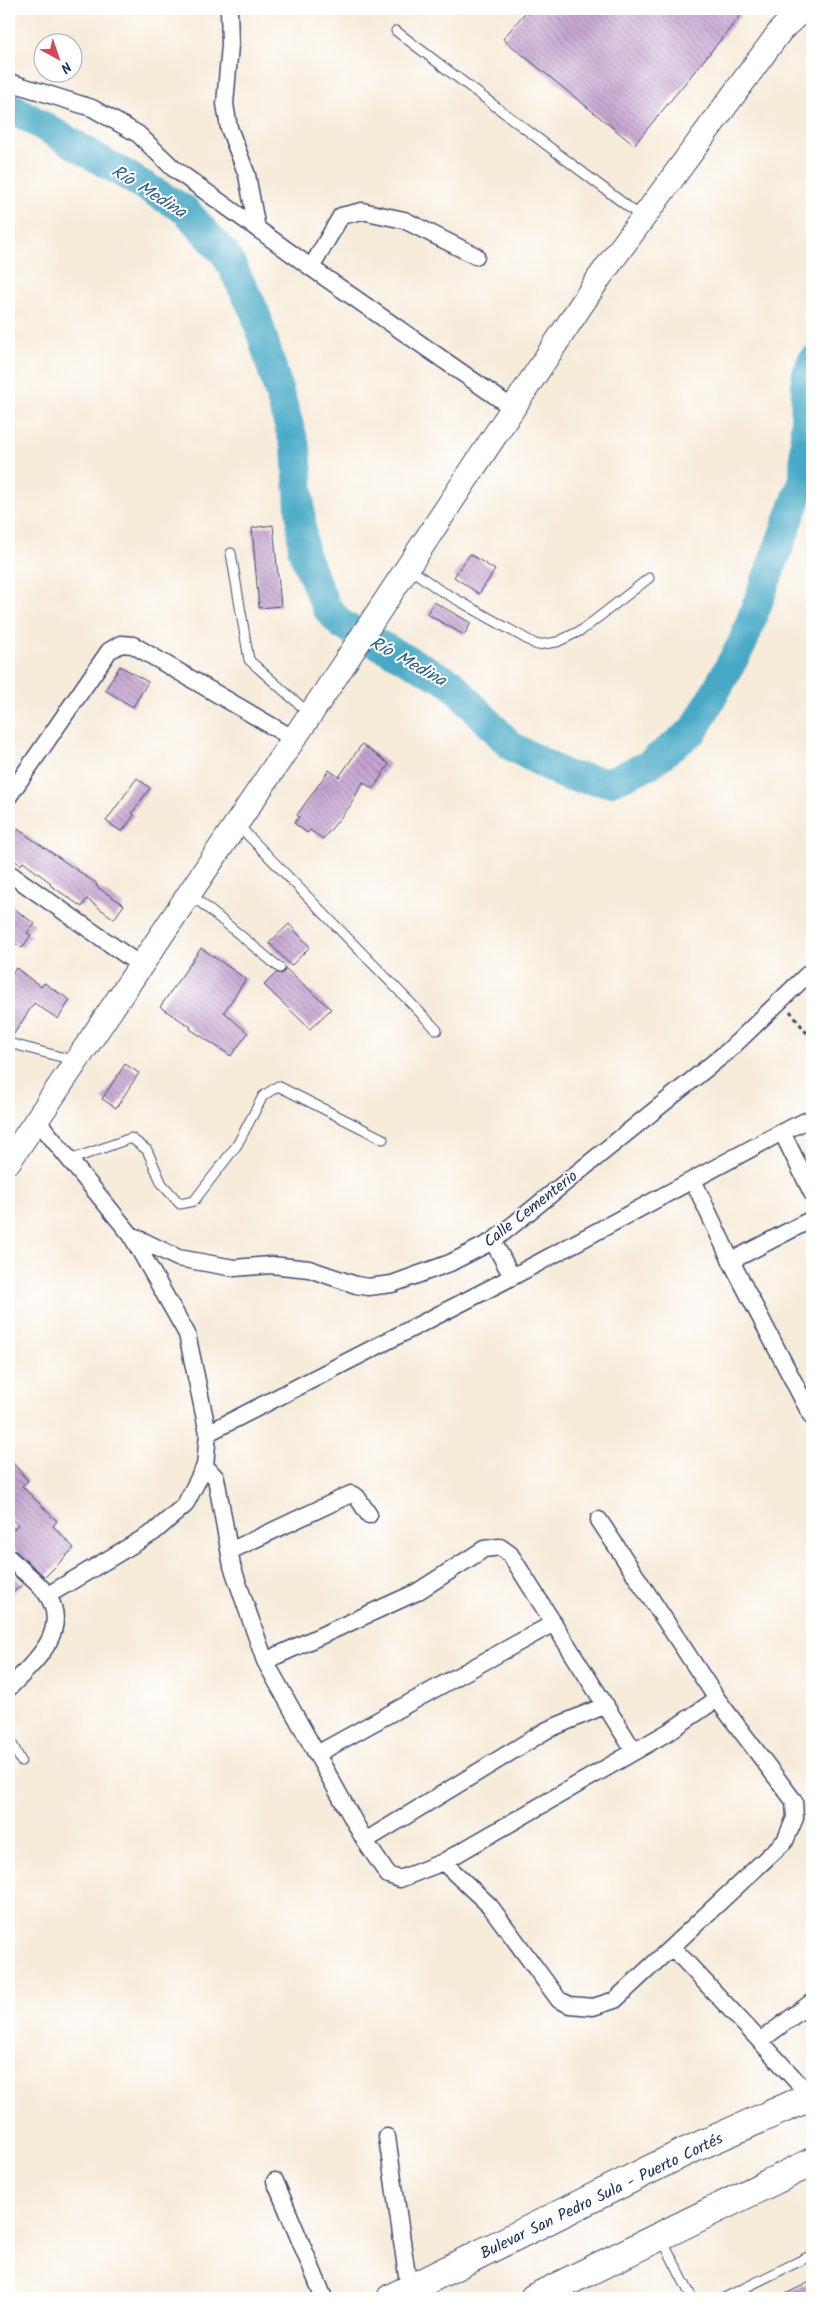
<svg xmlns="http://www.w3.org/2000/svg" width="821" height="2307" font-family="Kalam,sans-serif">
	<defs>
		<pattern id="building-back-hatch" width="6" height="6" patternUnits="userSpaceOnUse" patternTransform="scale(1.25)"><rect width="6" height="6" fill="#c6a4d0"/><path d="M-1 5l2 2M0 0l6 6M5-1l2 2" fill="none" stroke="#a086ac"/></pattern>
	</defs>
	<rect width="100%" height="100%" fill="#fff"/>
	<filter id="ink" filterUnits="userSpaceOnUse"><feTurbulence type="fractalNoise" baseFrequency=".02" numOctaves="2"/><feDisplacementMap in="SourceGraphic" scale="10" xChannelSelector="R" yChannelSelector="G"/><feConvolveMatrix kernelMatrix="1 2 1 2 8 2 1 2 1" color-interpolation-filters="sRGB"/></filter>
	<filter id="wash" filterUnits="userSpaceOnUse"><feTurbulence type="fractalNoise" baseFrequency=".0096" numOctaves="4" result="noise"/><feDisplacementMap in="SourceGraphic" scale="20" xChannelSelector="R" yChannelSelector="G"/><feGaussianBlur stdDeviation="1.12" result="paint"/><feColorMatrix in="noise" values="0 0 0 0 0 0 0 0 0 0 0 0 0 0 0 0 0 1.4 0 .05"/><feComposite in="paint" operator="in"/></filter>
	<g filter="url(#wash)">
		<rect width="100%" height="100%" fill="#f7ebd9"/>
		<g fill="none" stroke-linecap="round" stroke-linejoin="round">
			<!-- river -->
			<path stroke="#46a9c6" stroke-width="30" d="M9 106 185 210 226 255 255 312 296 449 303 552 326 607 342 625 451 683 511 746 567 776 609 782 647 766 694 730 743 642 804 479 806 378 812 361"/>
		</g>
		<g id="blocks">
			<!-- building -->
			<path fill="url(#building-back-hatch)" d="M528 9H733L741 15 634 145 503 39Z
				M273 525 281 606 259 608 252 528Z
				M470 554 495 570 479 594 454 577Z
				M434 602 471 623 464 635 427 614Z
				M120 666 148 682 133 707 105 690Z
				M362 744 389 764 373 789 363 782 350 806 323 839 310 830 307 833 294 823 299 817 297 815 329 770 339 777Z
				M137 778 150 788 132 813 134 815 122 832 106 821Z
				M16 828 97 884 96 886 124 905 114 919 87 899 82 907 50 885 51 883 23 862 21 865 9 856V837Z
				M9 905 35 924 27 933 31 935 22 948 9 939Z
				M289 924 310 947 291 966 269 943Z
				M201 948 246 979 224 1012 248 1033 231 1056 190 1029 191 1027 160 1007Z
				M16 968 41 987 44 983 70 1000 58 1019 34 1003 12 1037H9V978Z
				M286 969 331 1009 310 1029 264 985 276 973 282 974Z
				M125 1064 139 1073 116 1108 102 1099Z
				M9 1458 28 1481 22 1486 57 1521 53 1526 74 1548 45 1577 16 1551 9 1548V1533L18 1525 9 1517Z
				M9 1571 23 1584 9 1596Z
				M812 2281V2298H777Z"/>
		</g>
	</g>
	<g filter="url(#ink)">
		<use href="#blocks" fill-opacity="0" stroke="#3c4b70" stroke-width="1"/>
		<g fill="none" stroke-linecap="round" stroke-linejoin="round">
			<defs>
				<path id="lane" d="M396 31 643 218
					M231 553 249 660 310 714
					M409 568 438 589 537 645 557 642 582 630 649 578
					M237 824 437 1030
					M189 893 280 968
					M9 1043 76 1061
					M70 1160 131 1138 147 1150 162 1184 180 1204 194 1201 237 1145 263 1096 278 1086 383 1139
					M9 1738 21 1761
					M662 2239 692 2298
					M724 2298 812 2255"/>
				<path id="street" d="M229 9 230 45 225 104 229 128 247 175 257 229
					M9 82 92 108 138 134 173 168 320 274 514 409
					M311 268 341 216 362 211 404 220 476 256
					M9 796 109 651 121 644 133 645 294 739
					M9 873 140 965
					M37 1120 131 1235 187 1334 208 1433
					M782 1132 812 1193
					M693 1180 731 1261 812 1417
					M131 1235 178 1258 234 1268 271 1265 309 1269 356 1285 368 1287 392 1284 450 1263 493 1241 728 1051 812 970
					M493 1241 512 1277
					M731 1261 812 1219
					M205 1466 216 1478 232 1566 265 1661 365 1841 388 1875 400 1879 443 1862 670 1731 717 1699
					M230 1551 351 1494 357 1497 369 1515
					M9 1558C20 1569 41 1584 48 1596 71 1633 31 1665 9 1688
					M48 1595 154 1532 185 1505 205 1466 208 1433 512 1277 782 1132 812 1118
					M265 1661 417 1592 484 1549 500 1547 510 1554 634 1751
					M317 1754 554 1623
					M365 1841 547 1730 606 1705
					M443 1862 490 1906 559 2000 570 2005 593 2007 615 2000 785 1841 795 1818 794 1801 717 1699 599 1520
					M672 1947 760 2041
					M811 2097 760 2041 812 2002
					M387 2137 409 2289
					M275 2181 324 2298"/>
				<path id="secondary" d="M9 1161 326 691 599 278 781 30 803 9"/>
				<path id="highway" d="M391 2298 685 2152 812 2096
					M534 2298 812 2162"/>
			</defs>
			<!-- lane casing -->
			<use href="#lane" stroke="#3c4b70" stroke-width="11"/>
			<!-- street casing -->
			<use href="#street" stroke="#3c4b70" stroke-width="19"/>
			<!-- secondary casing -->
			<use href="#secondary" stroke="#3c4b70" stroke-width="26"/>
			<!-- highway casing -->
			<use href="#highway" stroke="#3c4b70" stroke-width="30"/>
			<!-- path -->
			<path stroke="#3c4b70" stroke-width="3" stroke-dasharray="4 4" stroke-linecap="butt" d="M790 1011 812 1040"/>
			<!-- lane -->
			<use href="#lane" stroke="#fff" stroke-width="9"/>
			<!-- street -->
			<use href="#street" stroke="#fff" stroke-width="16"/>
			<!-- secondary -->
			<use href="#secondary" stroke="#fff" stroke-width="24"/>
			<!-- highway -->
			<use href="#highway" stroke="#fff" stroke-width="28"/>
		</g>
	</g>
	<g text-anchor="middle" stroke-width="4" stroke-linejoin="round" paint-order="stroke">
		<!-- street labels -->
		<g font-size="16" fill="#1b2f5e" stroke="#fff">
			<text transform="translate(530 1208) rotate(-38)" y="6">Calle Cementerio</text>
			<text transform="translate(601 2195) rotate(-26)" y="6">Bulevar San Pedro Sula - Puerto Cortés</text>
		</g>
		<!-- water labels -->
		<g font-size="18" font-style="italic" fill="#2c6088" stroke="#fff">
			<text transform="translate(149 191) rotate(32)" y="6">Río Medina</text>
			<text transform="translate(408 661) rotate(29)" y="6">Río Medina</text>
		</g>
	</g>
	<!-- margin -->
	<rect width="821" height="2307" fill="none" stroke="#fff" stroke-width="30"/>
	<!-- north arrow -->
	<g transform="translate(58 58) rotate(140)"><circle r="24" fill="#ffffff" stroke="#a4acbf"/>
	<path d="M0-4L9 19L0 12L-9 19Z" fill="#d1495b"/>
	<text y="-8" font-size="14" font-weight="bold" text-anchor="middle" fill="#1b2f5e">N</text>
	</g>
</svg>
